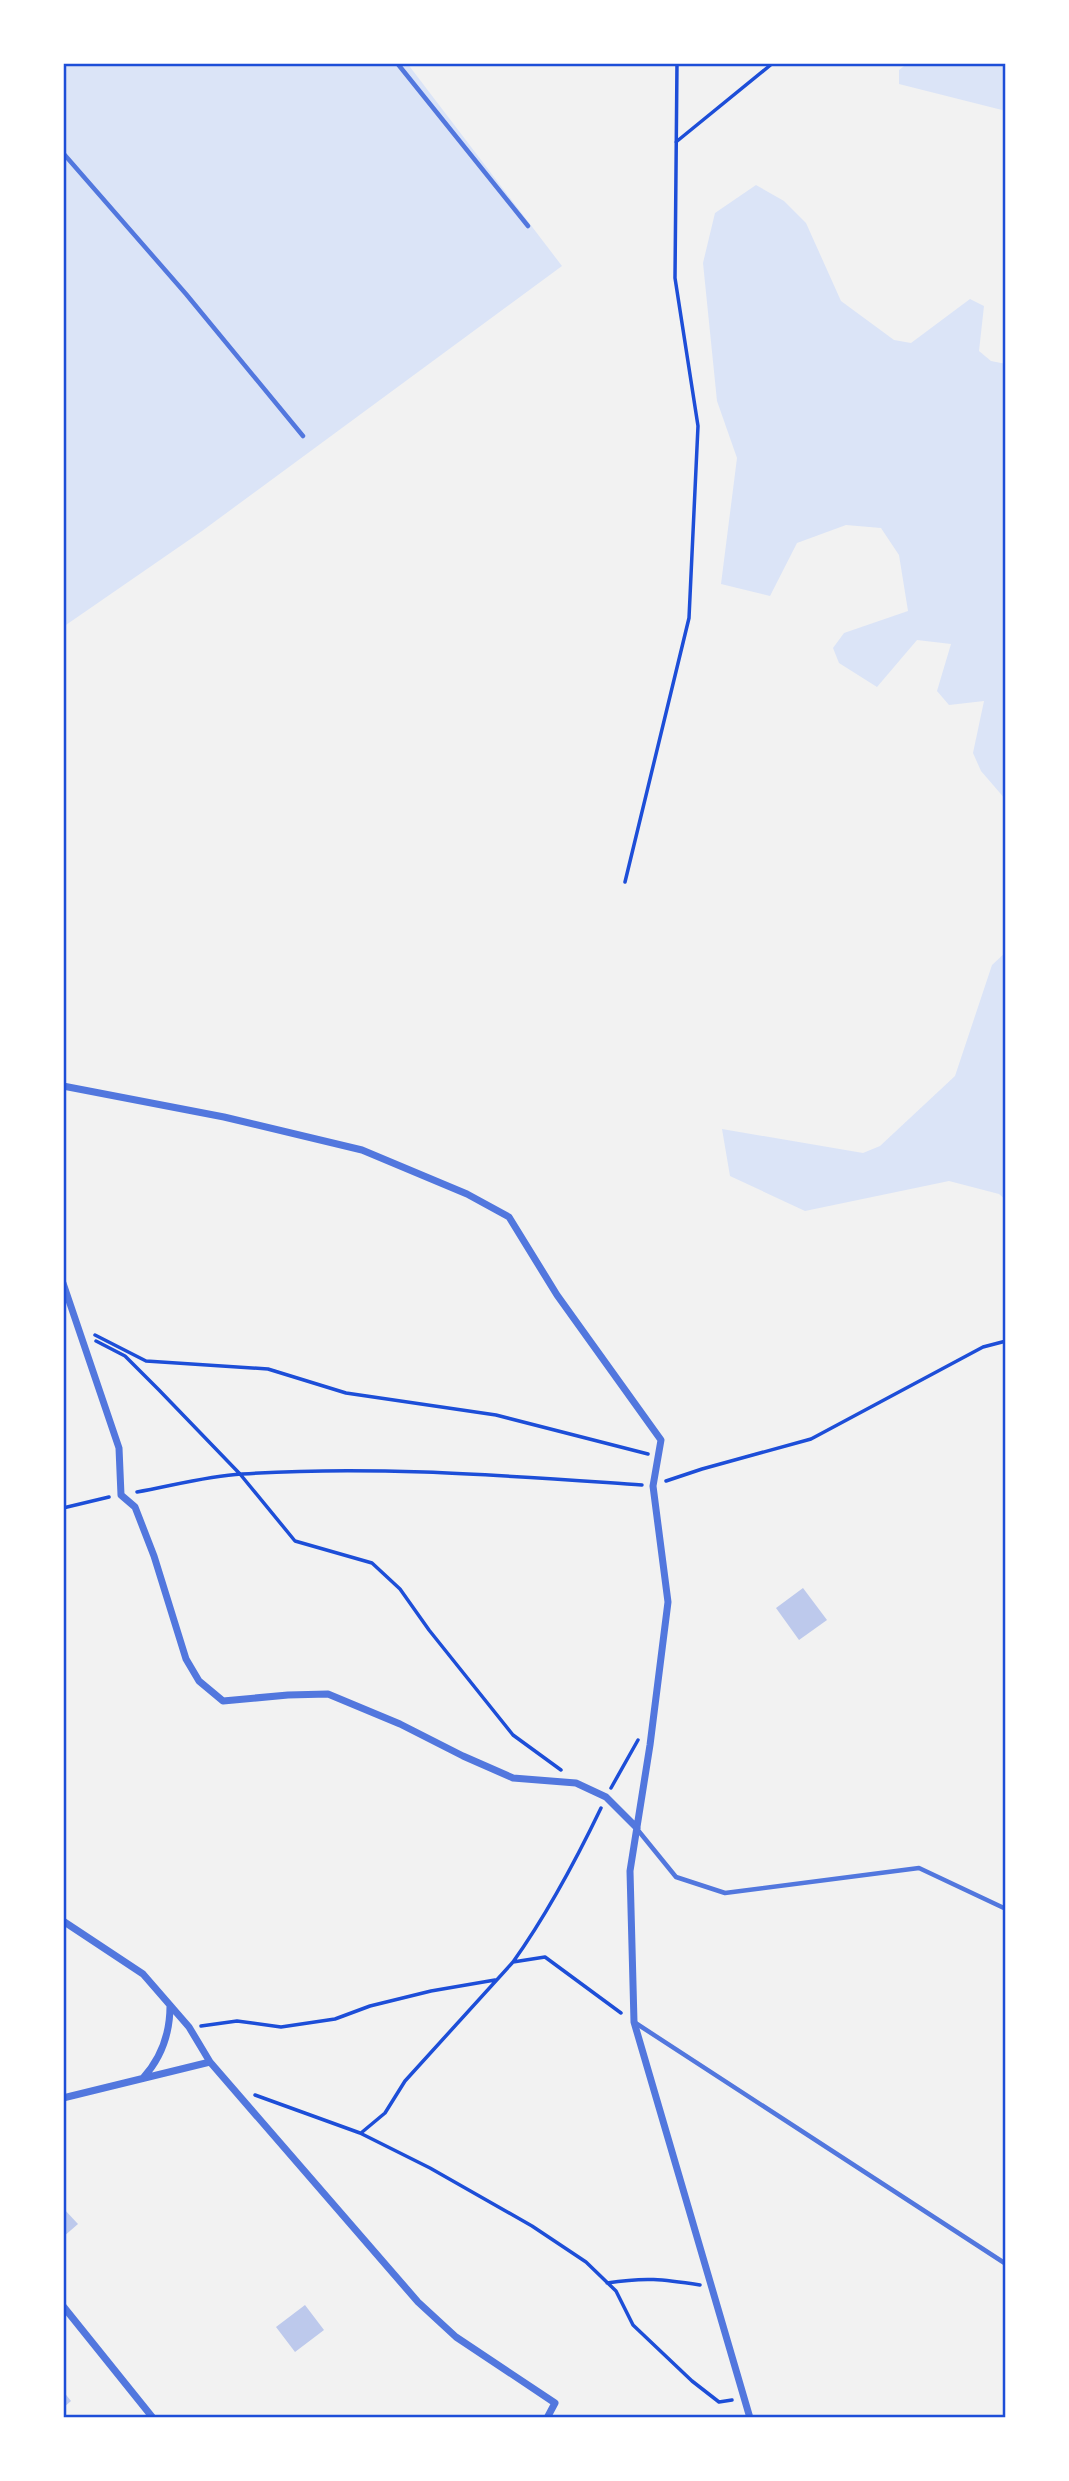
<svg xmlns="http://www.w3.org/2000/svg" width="1069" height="2481" font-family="'Exo 2',sans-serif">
	<rect width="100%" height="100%" fill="#f2f2f2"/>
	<!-- green -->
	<path fill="#dbe4f7" d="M63 63H407L562 266 202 531 63 627Z
		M908 63H1006V111L899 84V70Z
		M756 185 784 201 806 223 841 301 894 340 911 343 970 299 984 306 979 351 991 361 1006 364V800L981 771 973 753 984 701 949 705 937 691 951 644 917 640 877 687 839 663 833 648 844 633 908 611 899 555 881 528 846 525 797 543 770 596 721 584 737 458 717 401 703 263 715 213Z
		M1006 952V1200L999 1194 949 1181 805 1211 730 1176 722 1129 863 1153 880 1146 955 1076 992 965Z"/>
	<!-- building -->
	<path fill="#bdc9ec" d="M803 1588 827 1620 799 1640 776 1608Z
		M63 2208 78 2224 63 2237Z
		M305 2305 324 2330 295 2352 276 2327Z
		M63 2391 71 2401 63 2408Z"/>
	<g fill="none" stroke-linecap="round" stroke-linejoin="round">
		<!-- path -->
		<path stroke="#1d4ed8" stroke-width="3.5" d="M676 142 773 63
			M625 882 689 618 698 426 675 278 677 63
			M95 1335 146 1361 268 1369 346 1393 496 1415 648 1454
			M96 1341 125 1356 159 1390 240 1474 295 1541 372 1563 400 1589 429 1630 513 1735 561 1770
			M666 1481 702 1469 811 1439 983 1347 1006 1341
			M137 1492C171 1486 207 1476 242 1474 375 1465 509 1476 642 1485
			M63 1508 109 1497
			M611 1788 638 1740
			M513 1962C548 1913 575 1862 601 1808
			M201 2026 237 2021 281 2027 335 2019 370 2006 431 1991 495 1980
			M255 2095 360 2133 430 2168 532 2226 586 2262 616 2291 633 2325 692 2381 719 2402 732 2400
			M361 2133 385 2113 405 2081 513 1962 545 1957 621 2013
			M607 2283C645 2277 662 2279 700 2285"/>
		<!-- service -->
		<path stroke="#5277de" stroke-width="4.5" d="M397 63 528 226
			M63 153 186 294 303 436
			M637 1829 676 1877 725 1893 919 1868 1006 1909
			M634 2022 1006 2264"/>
		<!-- minor -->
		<path stroke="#5277de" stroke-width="7" d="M63 1086 224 1117 362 1150 467 1194 509 1217 557 1295 661 1440 653 1486 668 1602 650 1745 630 1871 634 2022 750 2418
			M63 1283 119 1448 121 1495 135 1507 154 1556 186 1659 199 1681 223 1701 288 1695 328 1694 400 1724 463 1756 513 1778 576 1783 606 1797 637 1828
			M63 1921 143 1974 189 2027 210 2062 418 2302 456 2337 555 2403 547 2418
			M143 2078C162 2057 170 2034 170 2006
			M63 2098 210 2062
			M63 2306 153 2418"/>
	</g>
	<!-- border -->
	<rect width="1069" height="2481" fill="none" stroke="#ffffff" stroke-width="130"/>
	<rect x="65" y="65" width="939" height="2351" fill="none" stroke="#1d4ed8" stroke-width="2.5"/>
</svg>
